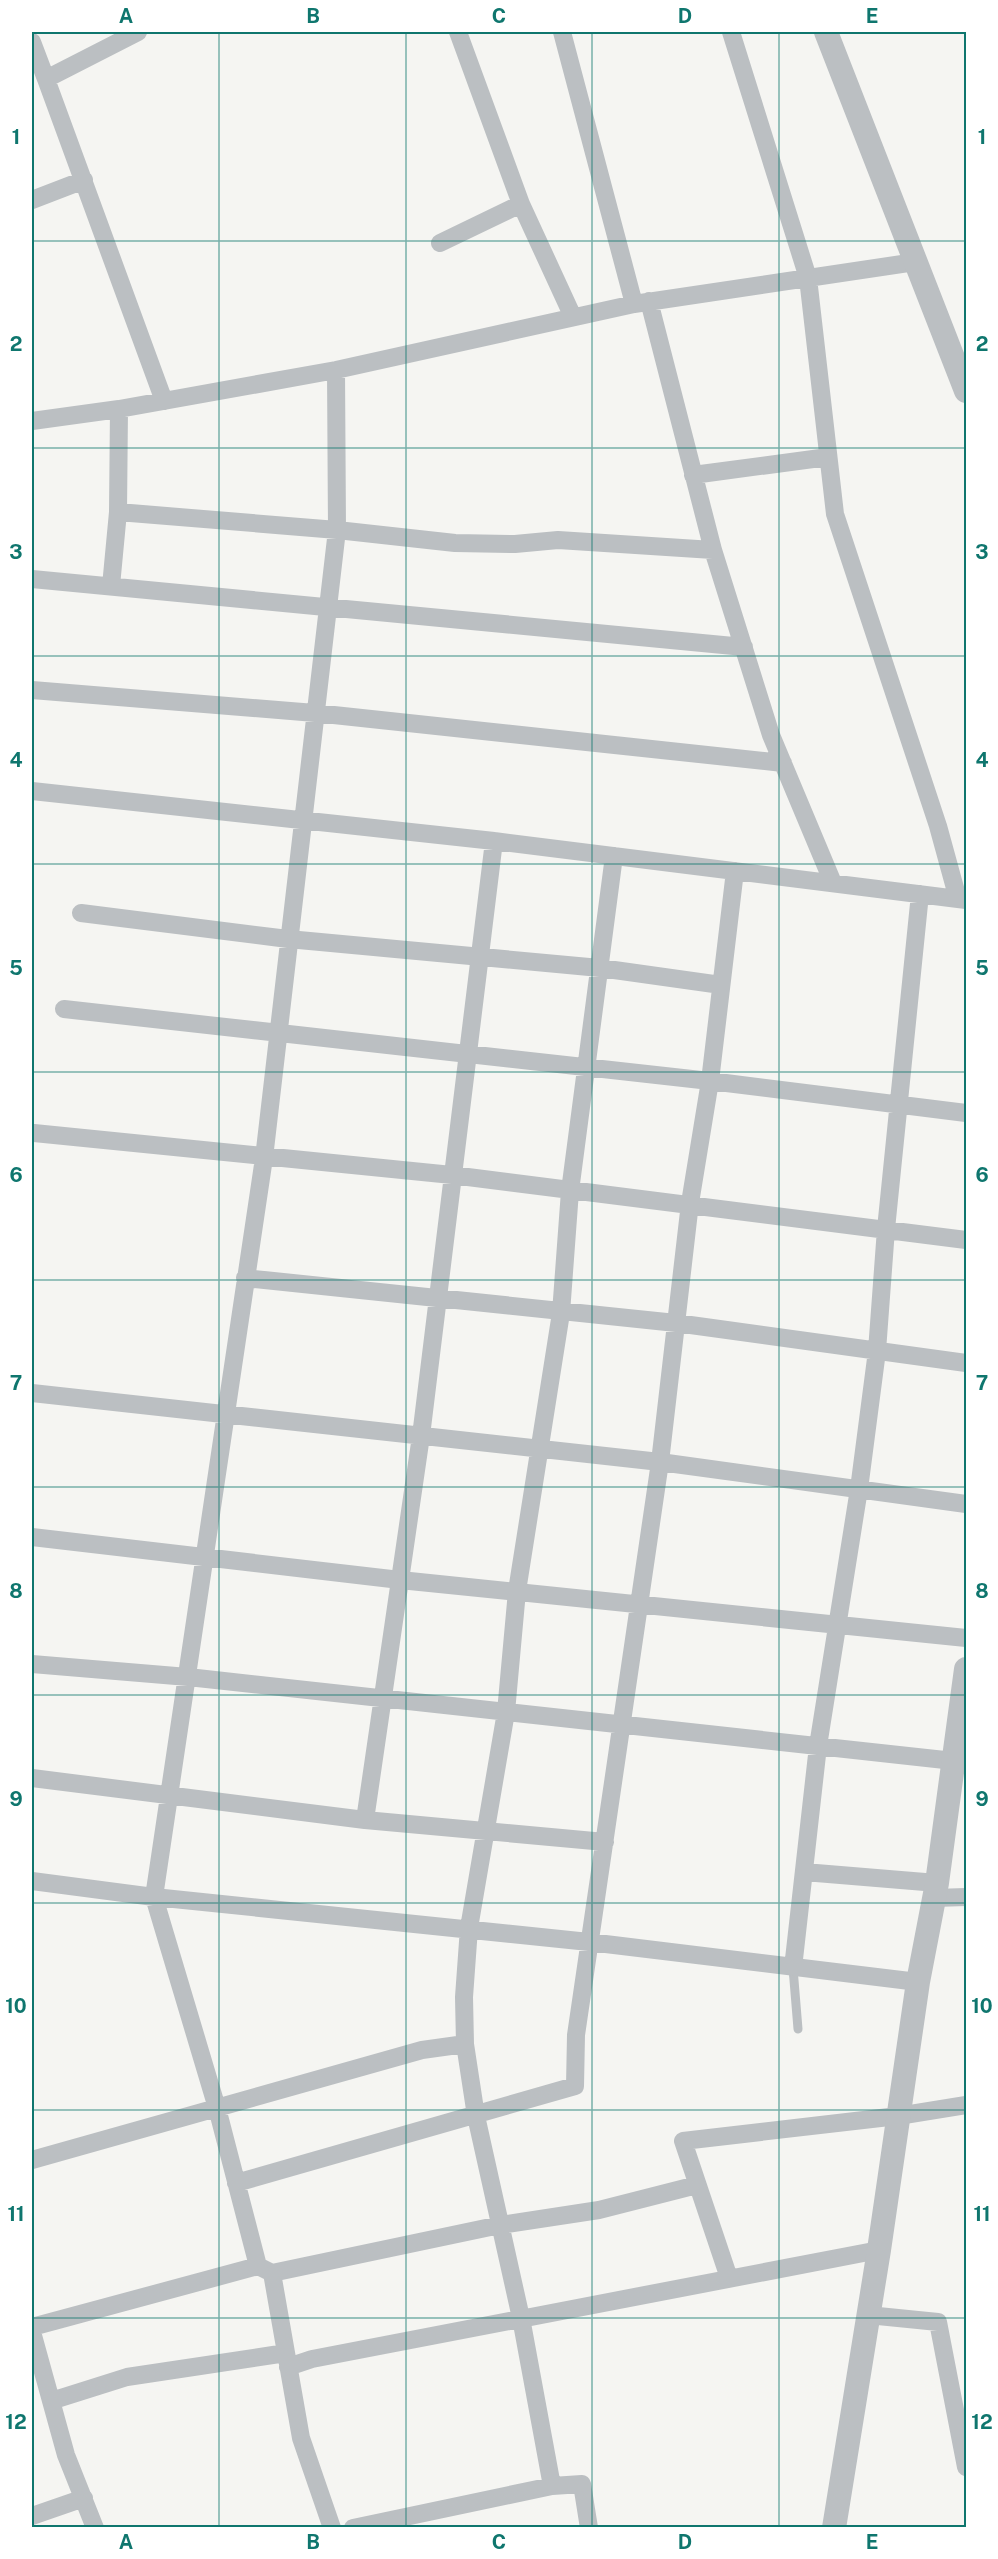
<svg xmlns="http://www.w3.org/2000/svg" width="998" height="2559" font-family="'Public Sans',sans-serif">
	<rect width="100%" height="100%" fill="#f5f5f2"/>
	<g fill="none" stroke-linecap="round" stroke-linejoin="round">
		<!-- service -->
		<path stroke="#bbbfc2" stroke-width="9" d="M793 1968 798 2029"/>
		<!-- minor -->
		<path stroke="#bbbfc2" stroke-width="18" d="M138 32 46 79 164 401
			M458 32 521 204 573 317
			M562 32 634 304
			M731 32 808 278 835 514 938 826 958 899
			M32 42 46 79
			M32 200 84 180
			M440 243 521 204
			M649 301 713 550 771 735 833 883
			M32 421 119 409 336 370 634 304 915 262
			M693 475 828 457
			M118 512 337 530 455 543 515 544 558 540 713 550
			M32 579 744 647
			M111 586 118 512 119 409
			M32 690 315 713 783 763
			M32 791 494 841 966 900
			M81 913 288 939 600 968 721 985
			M64 1009 710 1081 966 1113
			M34 1133 452 1175 966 1240
			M245 1278 676 1323 966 1363
			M32 1393 660 1462 966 1504
			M32 1537 400 1580 966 1638
			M32 1664 188 1677 954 1761
			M32 1778 365 1820 605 1842
			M365 1820 421 1436 494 841
			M804 1872 937 1883
			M32 1881 154 1897 589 1942 918 1982
			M934 1898 966 1897
			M793 1968 818 1746 859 1489 877 1351 886 1229 920 894
			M32 2160 422 2050 465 2044
			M236 2183 575 2086 576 2035 660 1462 690 1203 710 1081 735 871
			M258 2266 217 2108 154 1897 264 1158 337 530 336 370
			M272 2273 500 2225 599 2210 697 2185
			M729 2278 683 2141 898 2116 966 2105
			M868 2315 938 2322 966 2467
			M32 2327 258 2266 272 2273 301 2438 332 2528
			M32 2332 66 2455 95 2528
			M288 2367 312 2359 879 2250
			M51 2401 127 2377 286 2353
			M552 2486 521 2318 476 2116 465 2044 464 1997 469 1928 506 1712 517 1591 561 1313 570 1191 614 856
			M32 2516 84 2498
			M353 2528 552 2486 582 2484 589 2528"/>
		<!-- tertiary -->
		<path stroke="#bbbfc2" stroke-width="24" d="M826 32 966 391
			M834 2528 879 2250 918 1982 937 1883 966 1669"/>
	</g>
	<!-- grid -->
	<path fill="none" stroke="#0f766e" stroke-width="1.5" stroke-opacity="0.55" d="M219 32V2528M406 32V2528M592 32V2528M779 32V2528M32 241H966M32 448H966M32 656H966M32 864H966M32 1072H966M32 1280H966M32 1487H966M32 1695H966M32 1903H966M32 2110H966M32 2318H966"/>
	<!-- border -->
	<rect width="998" height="2559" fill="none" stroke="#ffffff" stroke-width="66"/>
	<rect x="33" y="33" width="932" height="2493" fill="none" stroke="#0f766e" stroke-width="2"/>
	<g font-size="20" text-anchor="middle" font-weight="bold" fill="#0f766e">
		<text x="126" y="23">A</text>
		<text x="313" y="23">B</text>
		<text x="499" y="23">C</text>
		<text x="685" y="23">D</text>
		<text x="872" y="23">E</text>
		<text x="16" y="144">1</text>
		<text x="982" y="144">1</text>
		<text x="16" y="351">2</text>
		<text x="982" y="351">2</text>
		<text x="16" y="559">3</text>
		<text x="982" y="559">3</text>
		<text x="16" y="767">4</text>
		<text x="982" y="767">4</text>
		<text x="16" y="975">5</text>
		<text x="982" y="975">5</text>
		<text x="16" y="1182">6</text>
		<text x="982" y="1182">6</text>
		<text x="16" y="1390">7</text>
		<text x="982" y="1390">7</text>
		<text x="16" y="1598">8</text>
		<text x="982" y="1598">8</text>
		<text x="16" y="1806">9</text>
		<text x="982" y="1806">9</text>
		<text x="16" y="2013">10</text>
		<text x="982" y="2013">10</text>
		<text x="16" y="2221">11</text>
		<text x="982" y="2221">11</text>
		<text x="16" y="2429">12</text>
		<text x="982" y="2429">12</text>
		<text x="126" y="2549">A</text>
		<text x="313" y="2549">B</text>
		<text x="499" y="2549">C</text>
		<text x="685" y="2549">D</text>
		<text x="872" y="2549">E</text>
	</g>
</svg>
